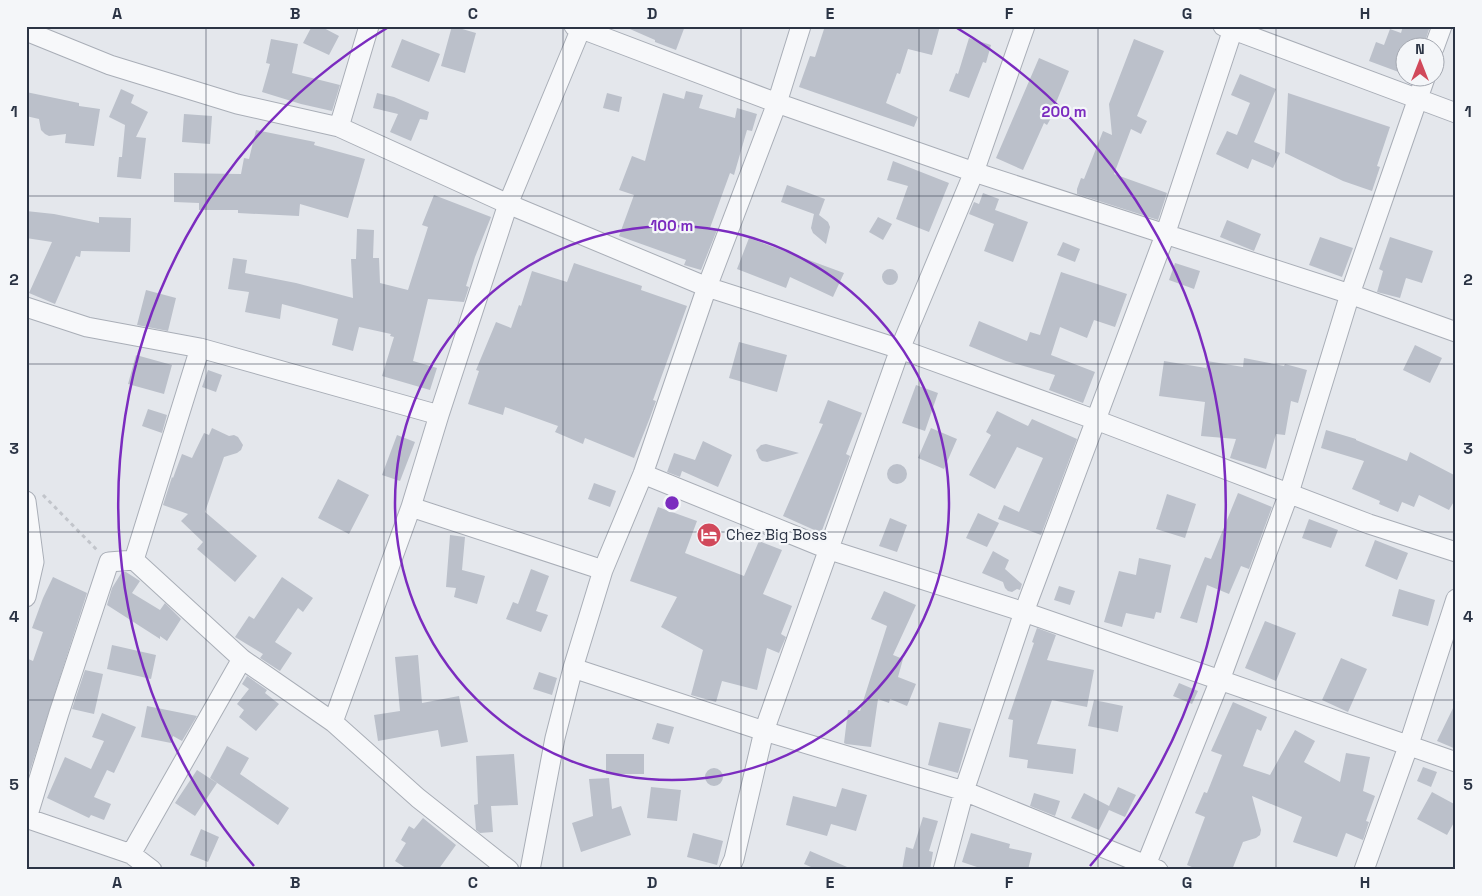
<svg xmlns="http://www.w3.org/2000/svg" width="1482" height="896" font-family="'Space Grotesk',sans-serif">
	<rect width="100%" height="100%" fill="#e4e7ec"/>
	<!-- building -->
	<path fill="#bbc0ca" d="M312 26H320L339 36 329 55 303 43Z
		M452 26 476 33 465 73 441 66Z
		M623 26H685L676 50 655 42V40Z
		M825 26H940L932 55 908 49 900 74 897 73 886 103 918 117 914 127 799 87 810 56 815 57Z
		M1403 26H1430L1423 48H1404V74L1369 61 1376 42 1384 45 1390 29 1401 33Z
		M969 38 991 45 986 63 983 62 969 98 949 91 956 73 958 74Z
		M271 39 298 44 292 73 340 85 332 111 301 104 262 92 270 64 266 63Z
		M402 39 440 54 429 82 391 67Z
		M1134 39 1164 51 1137 116 1147 121 1141 134 1131 129 1114 174 1167 193 1158 220 1077 194V189L1081 178 1084 179 1103 131 1112 135 1109 104Z
		M1039 58 1069 71 1053 110 1055 111 1047 125 1044 123 1023 170 996 158Z
		M1240 74 1276 89 1254 142 1280 153 1273 168 1252 159 1248 169 1216 154 1227 131 1237 135 1250 103 1231 95Z
		M121 89 134 95 131 103 148 112 136 137 146 138 141 179 117 177 119 157H122L125 125 109 117Z
		M686 91 703 95 699 108 735 118 737 108 757 114 752 131 747 130 734 175 730 173 710 228 717 230 701 270 684 265 686 260 619 236 634 195 619 190 632 156 645 161 663 93 684 99Z
		M26 92 79 103V106L100 109 94 146 65 143 66 134 49 136 45 134 41 130 39 119 26 116Z
		M377 93 394 97 429 112 427 120 420 119 411 141 390 132 398 114 373 108Z
		M607 93 622 97 619 112 603 108Z
		M1288 93 1390 127 1377 166 1380 167 1372 191 1343 181 1285 153Z
		M184 114 212 116 210 144 182 142Z
		M256 130 315 142 314 145 365 159 348 218 300 204 299 216 238 213V210H199V203L174 202V173L241 174 244 158 249 159Z
		M893 161 949 183 929 232 896 219 908 186 887 180Z
		M787 185 825 199 819 215 828 222 830 227 826 244 813 233 811 228 814 214 781 202Z
		M983 193 999 199 995 210 1028 222 1013 262 984 251 994 224 969 214 974 202 979 204Z
		M434 195 491 217 475 257 466 286 469 287 464 302 428 299 413 361 437 368 430 390 382 376 394 337 390 336 391 334 359 327 353 351 332 345 338 319 282 304 280 319 245 312 249 292 228 289 233 258 247 260 245 273 296 283 353 298 351 259H356L357 229 374 230 373 258H379L380 283 408 290 428 227 422 225Z
		M26 211 54 214 99 223V217L131 218 130 252 81 251 80 257 76 256 55 304 29 293 52 242 26 238Z
		M878 217 892 224 883 240 869 232Z
		M1227 220 1261 234 1254 251 1220 237Z
		M1320 237 1353 248 1342 277 1309 265Z
		M1390 237 1433 251 1422 283 1406 278 1400 298 1377 292 1383 271 1379 269Z
		M749 238 844 273 833 297 790 277 786 288 737 269Z
		M1063 242 1080 249 1075 262 1057 255Z
		M574 263 642 286 641 290 687 306 653 400 656 401 649 420 634 458 585 438 583 444 555 432 558 426 505 407 503 415 468 404 479 371 476 370 496 322 511 328 519 305 521 306 532 271 567 282Z
		M1175 263 1200 271 1194 289 1169 280Z
		M882 277a8 8 0 1 1 16 0a8 8 0 1 1-16 0Z
		M1061 272 1127 294 1115 327 1094 320 1087 338 1060 327 1051 355 1095 372 1083 403 1049 390 1055 375 1006 361 969 346 979 321 1027 341 1030 332 1040 335Z
		M146 290 176 298 168 331 137 325Z
		M739 342 787 355 777 392 729 378Z
		M1415 345 1442 358 1430 383 1403 370Z
		M136 355 172 365 164 394 128 384Z
		M1244 358 1284 366 1285 364 1307 370 1298 403 1291 401 1285 435 1276 434 1266 469 1230 458 1236 439 1201 436 1205 402 1159 396 1164 361 1206 368 1207 361 1243 367Z
		M208 370 222 375 216 392 202 387Z
		M916 385 938 393 925 431 902 423Z
		M828 400 862 413 846 454 850 456 821 533 783 516 823 424 819 423Z
		M148 409 167 415 162 433 142 426Z
		M997 411 1028 426 1032 419 1077 439 1041 535 998 519 1004 505 1019 512 1043 458 1017 447 995 489 969 475 991 435 986 432Z
		M212 428 229 436 234 435 238 437 243 445 241 450 237 453 224 457 205 512 257 556 235 582 197 549 203 542 181 521 188 514 163 505 172 477 173 478 182 454 192 458 204 433 209 435Z
		M931 428 957 439 944 469 918 458Z
		M1326 430 1356 439V440L1407 461 1410 452 1456 476V498L1449 510 1419 495 1414 507 1402 502 1398 512 1379 504 1380 501 1352 489 1364 461 1321 448Z
		M397 435 415 442 400 481 382 475Z
		M703 441 732 455 718 487 682 471 680 477 667 472 674 453 695 460Z
		M766 444 799 453 767 462 762 461 759 458 756 450 761 445Z
		M887 474a10 10 0 1 1 20 0a10 10 0 1 1-20 0Z
		M338 479 369 495 349 534 318 518Z
		M594 483 616 491 610 507 588 499Z
		M1238 493 1272 507 1249 569 1241 566 1229 594 1207 585 1197 623 1180 618 1205 557 1211 559Z
		M1167 494 1196 504 1185 538 1156 529Z
		M658 507 697 521 685 553 744 576 759 541 782 550 763 594 792 606 781 634 786 637 779 653 767 648 757 690 722 681 716 702 691 695 703 650 661 627 677 597 630 581Z
		M978 513 999 523 987 547 966 538Z
		M890 518 907 525 897 552 879 546Z
		M1309 519 1338 530 1331 548 1302 538Z
		M450 535 465 537 462 570 485 576 477 604 454 597 456 588 446 587Z
		M1375 540 1408 553 1397 580 1365 566Z
		M993 551 1009 560 1005 569 1022 584 1020 590 1017 589 1012 592 1008 591 1005 588 1003 582 982 573Z
		M1139 558 1171 565 1161 613 1156 612 1154 619 1126 613 1122 627 1104 622 1119 571 1136 575Z
		M531 569 549 576 536 611 548 615 541 632 506 619 513 602 518 604Z
		M122 572H126L140 581 132 593 160 610 165 603 181 619 167 641 160 636V639L107 605 112 588Z
		M53 577 87 593 29 774H26V658L33 661 43 632 32 628 43 598Z
		M282 577 313 598 303 612 298 608 275 642 292 653 280 671 260 658 263 654 235 637 249 616 254 619Z
		M1059 586 1075 591 1070 605 1054 600Z
		M1399 589 1435 600 1428 626 1392 616Z
		M884 591 916 605 893 655 903 659 898 677 916 684 907 706 890 699 889 703 878 699 871 747 846 744 844 743 848 710 860 711 887 626 871 619Z
		M1265 621 1296 633 1276 681 1245 668Z
		M1037 628 1056 635 1047 660 1094 670 1087 707 1052 700 1037 744 1076 749 1073 774 1027 768 1028 760 1009 757 1013 720 1008 719 1034 643 1032 642Z
		M112 645 156 655 151 679 107 669Z
		M418 655 422 703 459 696 468 742 441 747 438 730 378 741 374 715 400 711 395 657Z
		M1341 658 1367 669 1348 712 1322 700Z
		M85 670 103 674 94 714 72 709Z
		M539 672 557 678 552 695 533 689Z
		M247 676 267 690 265 693 279 704 256 731 239 717 244 710 237 704 249 689 242 684Z
		M1179 683 1198 691 1192 704 1173 696Z
		M1094 700 1123 706 1118 732 1088 726Z
		M1233 702 1267 717 1261 731 1257 729 1243 766 1270 775 1295 730 1315 741 1304 762 1340 782 1346 753 1370 757 1363 791 1375 796 1366 821 1369 822 1363 840 1346 833 1337 857 1293 842 1302 817 1252 796 1261 830 1260 835 1256 838 1243 842 1232 870H1199L1187 865 1205 817 1195 813 1204 792 1207 793 1222 755 1211 751Z
		M1456 702V749L1437 741Z
		M147 706 197 716 182 741 173 736 171 743 141 737Z
		M102 713 136 727 114 773 107 770 94 797 111 804 104 820 91 815 89 818 47 798 65 757 91 769 104 741 92 737Z
		M939 722 971 729 958 773 928 765Z
		M657 723 674 727 669 744 652 739Z
		M227 746 249 758 240 774 289 808 278 825 210 778Z
		M514 754 518 805 491 806 493 832 480 833 476 830 474 805 478 804 476 756Z
		M606 754H644V774H606Z
		M1423 767 1437 772 1431 787 1417 781Z
		M705 777a9 9 0 1 1 18 0a9 9 0 1 1-18 0Z
		M197 770 217 783 195 816 175 803Z
		M609 778 612 809 621 806 631 835 581 852 572 823 593 816 589 779Z
		M651 787 681 790 677 821 647 818Z
		M1118 787 1136 795 1125 817 1109 810 1099 830 1071 818 1084 793 1109 806Z
		M842 788 867 795 856 831 831 824 827 836 786 825 793 796 836 807Z
		M1432 792 1456 805V819L1447 835 1417 819Z
		M1034 793 1060 801 1055 816 1030 806Z
		M923 817 938 821 929 851 933 852 930 870H902L906 847 913 849Z
		M423 818 456 845 438 870H409L395 861 406 843 401 840 409 826 414 829Z
		M201 829 219 837 208 862 190 855Z
		M693 833 723 841 717 865 687 857Z
		M971 833 1010 844 1009 848 1032 853 1028 870H986L962 862Z
		M810 851 854 870H818L804 864Z"/>
	<g fill="none" stroke-linecap="round" stroke-linejoin="round">
		<defs>
			<path id="street" d="M574 26 777 103 974 172 1350 294 1456 332
				M1223 26 1456 113
				M26 31 110 65 237 104 339 127 508 204 707 287 900 349 1096 420 1369 524 1456 552
				M1434 48 1442 26
				M339 127 369 26
				M26 307 87 327 200 348 439 415
				M643 474 830 550 1024 612 1456 762
				M26 501 34 562 26 597
				M411 507 603 570
				M134 560 200 348
				M573 668 764 731 964 791 1158 870
				M333 722 411 507 439 415 508 204 582 26
				M26 818 131 854 152 870
				M27 818 59 713 109 562 134 560 242 659 333 722 418 798 509 870
				M131 854 242 659
				M530 870 555 738 573 668 603 570 643 474 707 287 777 103 801 26
				M729 870 734 859 764 731 900 349 974 172 1025 26
				M943 870 964 791 1024 612 1165 235 1234 26
				M1144 870 1220 680 1289 493 1350 294 1425 78
				M1364 870 1409 744 1456 599"/>
		</defs>
		<!-- street casing -->
		<use href="#street" stroke="#a9aeb7" stroke-width="21"/>
		<!-- path -->
		<path stroke="#c2c5cb" stroke-width="3" stroke-dasharray="4 4" stroke-linecap="butt" d="M43 495 97 550"/>
		<!-- street -->
		<use href="#street" stroke="#f7f8fa" stroke-width="19"/>
	</g>
	<!-- grid -->
	<path fill="none" stroke="#2b3445" stroke-width="1" stroke-opacity="0.55" d="M206 26V870M384 26V870M563 26V870M741 26V870M919 26V870M1098 26V870M1276 26V870M26 196H1456M26 364H1456M26 532H1456M26 700H1456"/>
	<!-- distance rings -->
	<g fill="none" stroke="#7b2cbf" stroke-width="2.5">
		<circle cx="672" cy="503" r="277"/>
		<path d="M254 866A554 554 0 0 1 387 28M957 28A554 554 0 0 1 1090 866"/>
	</g>
	<!-- icons -->
	<defs>
		<symbol id="hotel-disc" viewBox="-11 -11 22 22"><circle r="9.5" fill="#d1495b" stroke="#f4f6f9"/><path d="M-6-4.5h1.5V1H6V5H4.5V3h-9V5H-6ZM-4 0a1.8 1.8 0 1 1 3.6 0ZM.5 0V-2.5h3Q6-2.5 6 0Z" fill="#fff"/></symbol>
	</defs>
	<g fill-rule="evenodd">
		<use href="#hotel-disc" x="695" y="521" width="28" height="28"/>
	</g>
	<g text-anchor="middle" stroke-width="4.5" stroke-linejoin="round" paint-order="stroke">
		<!-- poi labels -->
		<g font-size="15" fill="#2b3445" stroke="#f4f6f9" text-anchor="start">
			<text x="726" y="540">Chez Big Boss</text>
		</g>
	</g>
	<circle cx="672" cy="503" r="8" fill="#7b2cbf" stroke="#f4f6f9" stroke-width="2.5"/>
	<g font-size="15" text-anchor="middle" font-weight="bold" fill="#7b2cbf" stroke="#f4f6f9" stroke-width="4.5" stroke-linejoin="round" paint-order="stroke">
		<text x="1064" y="117">200 m</text>
		<text x="672" y="231">100 m</text>
	</g>
	<!-- border -->
	<rect width="1482" height="896" fill="none" stroke="#f4f6f9" stroke-width="55"/>
	<!-- north arrow -->
	<g transform="translate(1420 62)"><circle r="24" fill="#f4f6f9" stroke="#a4a8b1"/>
	<path d="M0-4L9 19L0 12L-9 19Z" fill="#d1495b"/>
	<text y="-8" font-size="14" font-weight="bold" text-anchor="middle" fill="#2b3445">N</text>
	</g>
	<rect x="28" y="28" width="1426" height="840" fill="none" stroke="#2b3445" stroke-width="2"/>
	<g font-size="16" text-anchor="middle" font-weight="bold" fill="#2b3445">
		<text x="117" y="19">A</text>
		<text x="295" y="19">B</text>
		<text x="473" y="19">C</text>
		<text x="652" y="19">D</text>
		<text x="830" y="19">E</text>
		<text x="1009" y="19">F</text>
		<text x="1187" y="19">G</text>
		<text x="1365" y="19">H</text>
		<text x="14" y="117">1</text>
		<text x="1468" y="117">1</text>
		<text x="14" y="285">2</text>
		<text x="1468" y="285">2</text>
		<text x="14" y="454">3</text>
		<text x="1468" y="454">3</text>
		<text x="14" y="622">4</text>
		<text x="1468" y="622">4</text>
		<text x="14" y="790">5</text>
		<text x="1468" y="790">5</text>
		<text x="117" y="888">A</text>
		<text x="295" y="888">B</text>
		<text x="473" y="888">C</text>
		<text x="652" y="888">D</text>
		<text x="830" y="888">E</text>
		<text x="1009" y="888">F</text>
		<text x="1187" y="888">G</text>
		<text x="1365" y="888">H</text>
	</g>
</svg>
